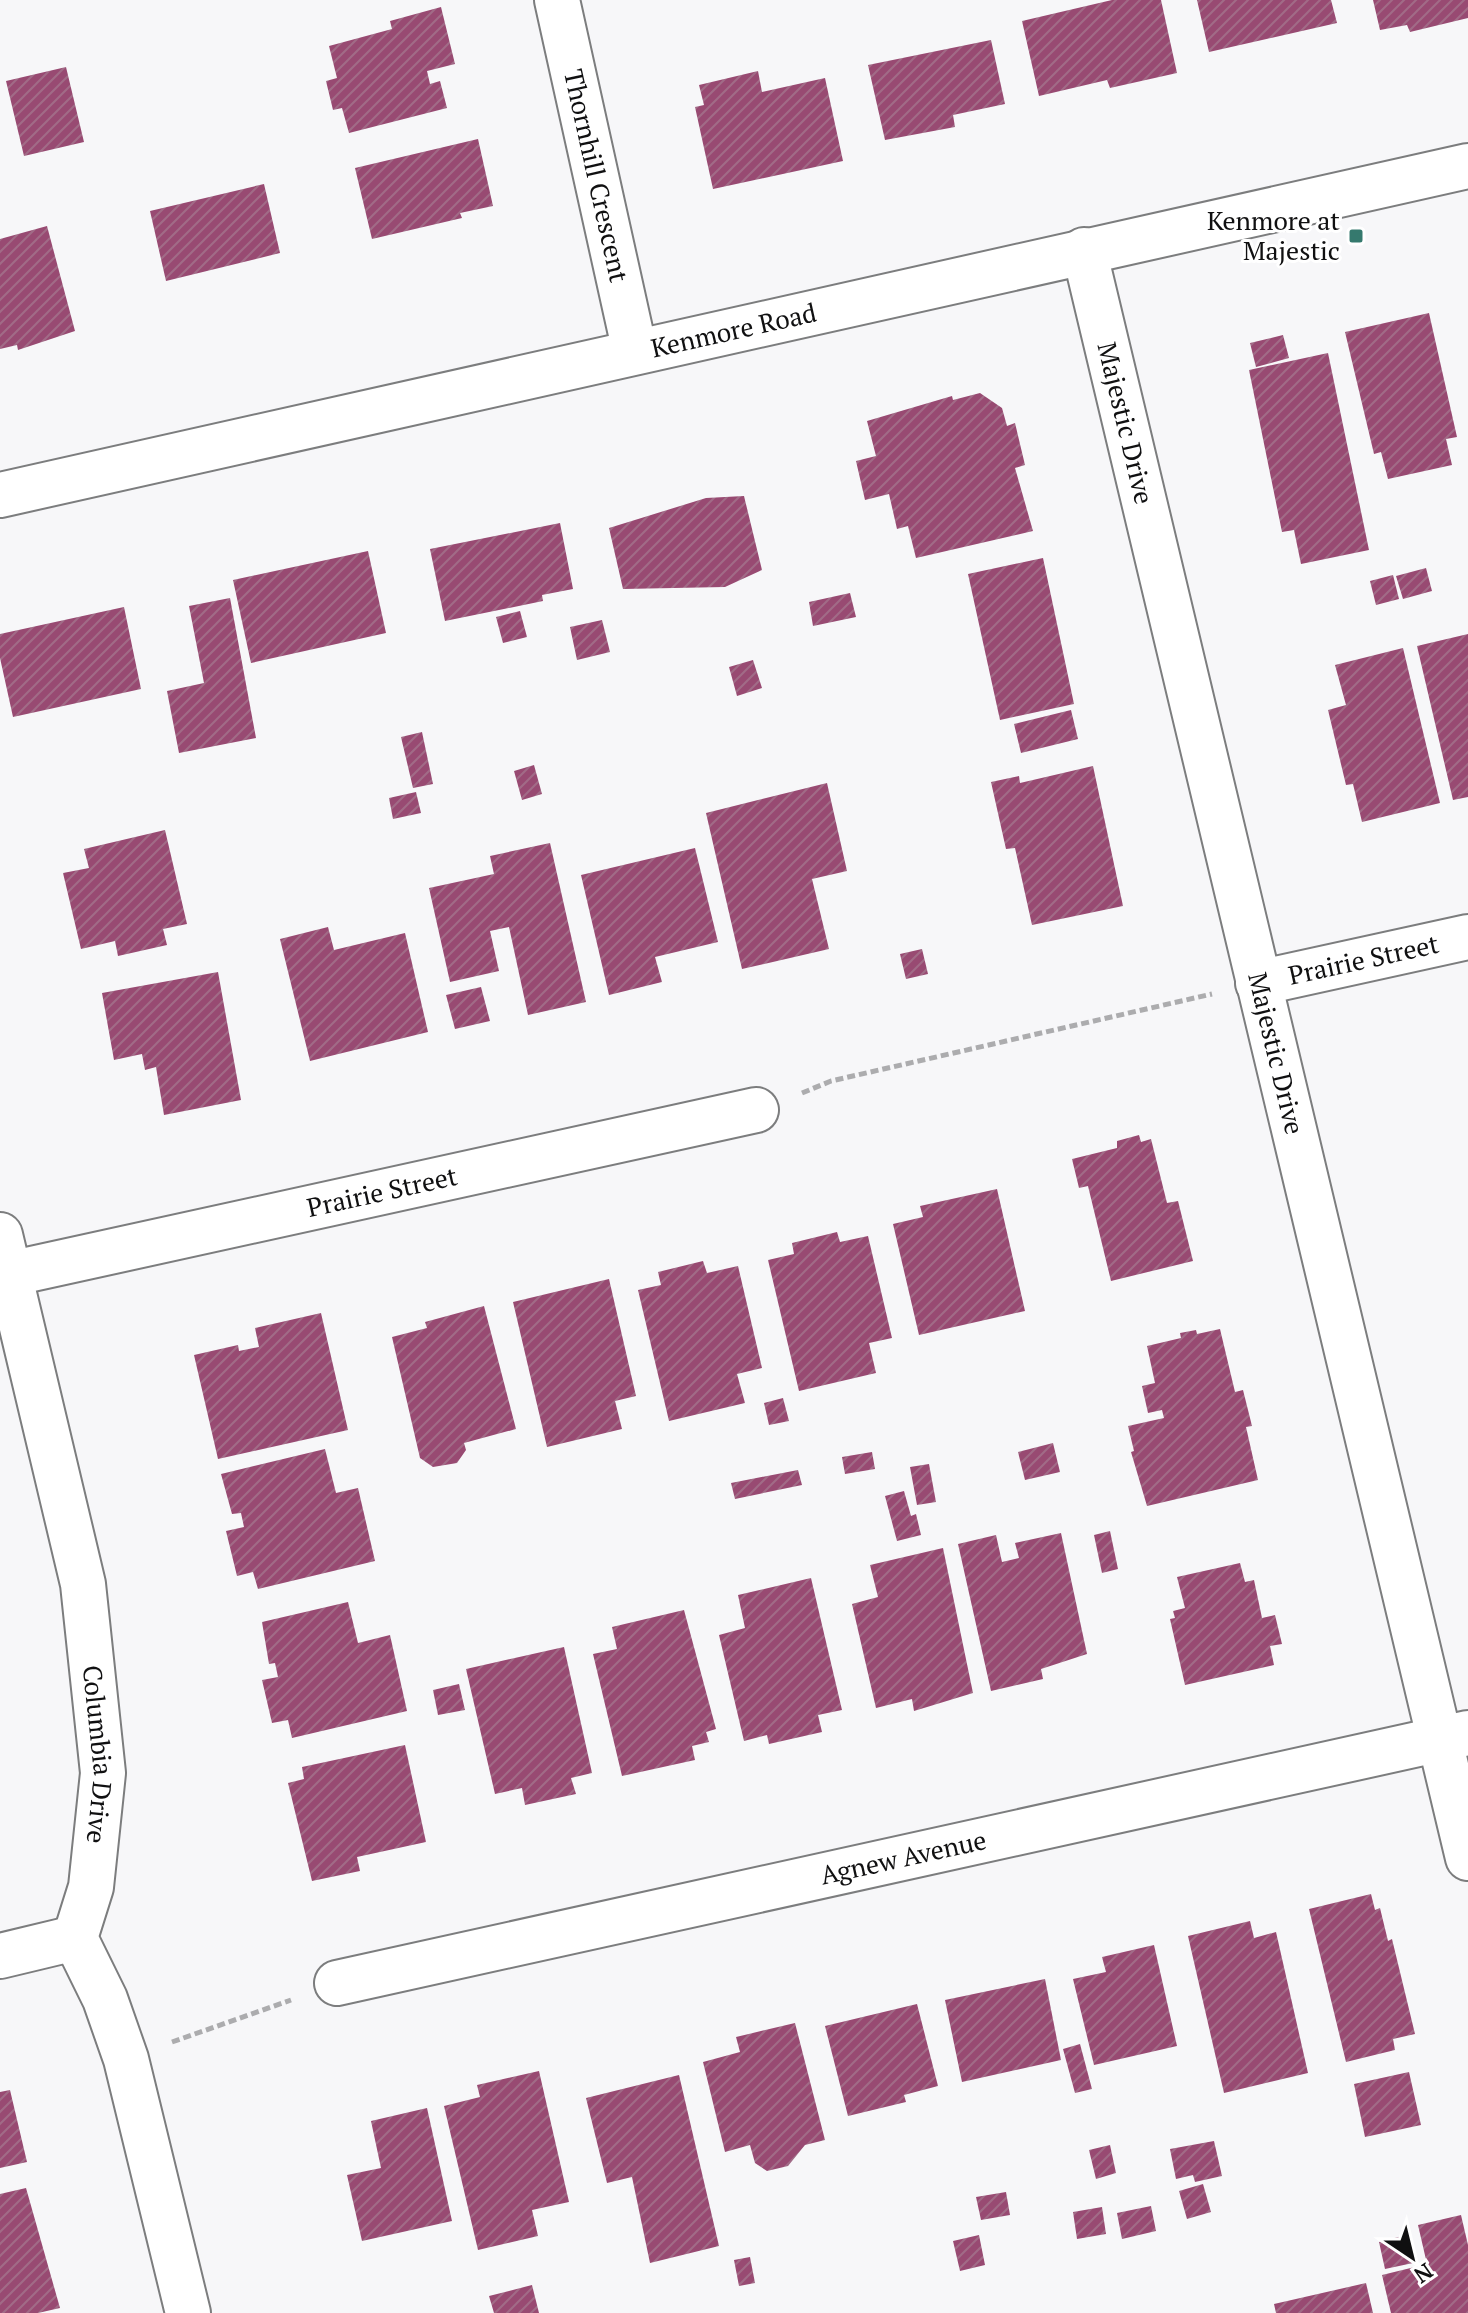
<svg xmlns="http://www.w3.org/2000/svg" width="1468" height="2313" font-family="'PT Serif',serif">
	<defs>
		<pattern id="building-hatch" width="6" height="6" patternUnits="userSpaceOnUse" patternTransform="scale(2)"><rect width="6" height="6" fill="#984a72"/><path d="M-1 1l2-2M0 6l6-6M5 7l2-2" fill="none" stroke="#a16b87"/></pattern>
	</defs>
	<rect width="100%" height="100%" fill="#f7f7f9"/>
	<!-- building -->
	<path fill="url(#building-hatch)" d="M1112 0H1161L1177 73 1110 88 1107 80 1039 96 1022 21Z
		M1197 0H1331L1337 23 1209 52Z
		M1373 0H1468V18L1410 32 1407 25 1380 30Z
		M441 7 455 64 427 71 430 84 440 81 447 108 349 133 342 108 333 110 326 81 337 78 329 46 392 29 390 21Z
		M991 40 1005 104 953 115 955 127 885 140 868 65Z
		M66 67 84 142 24 156 6 81Z
		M758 71 762 92 825 78 843 161 713 189 695 107 704 105 699 85Z
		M478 139 493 206 460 213 462 218 372 239 355 168Z
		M264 184 280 253 166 281 150 211Z
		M47 226 75 331 18 350 17 345 0 349V239Z
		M1429 313 1457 437 1446 439 1452 465 1388 479 1381 452 1374 454 1345 332Z
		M1283 335 1289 358 1256 367 1250 343Z
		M1328 353 1369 550 1301 564 1294 530 1282 532 1249 370Z
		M980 393 1002 408 1007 426 1015 423 1025 465 1015 468 1033 531 916 558 908 526 897 529 889 494 865 500 856 461 876 456 867 421 952 396 953 400Z
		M744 496 762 570 725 587 623 589 609 528 706 498Z
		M560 523 573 589 542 595 543 601 445 621 430 549Z
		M368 551 386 633 251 663 233 580Z
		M1043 558 1074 704 1000 720 968 574Z
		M1426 568 1432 591 1403 599 1396 576Z
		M1393 575 1399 599 1376 605 1370 581Z
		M850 593 856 617 813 626 809 602Z
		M230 598 256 738 179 753 167 691 204 683 189 606Z
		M124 607 141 689 13 717 0 658V634Z
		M520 611 527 637 503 643 496 617Z
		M602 620 610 652 577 660 570 627Z
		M1468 634V797L1453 800 1417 646Z
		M1403 648 1440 803 1362 822 1353 784 1346 785 1328 710 1346 705 1335 665Z
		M753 660 762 688 737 696 729 667Z
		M1071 710 1078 739 1021 753 1014 724Z
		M422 732 433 784 413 788 401 737Z
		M534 765 542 794 522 800 514 771Z
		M1093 766 1123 906 1032 925 1015 848 1006 849 991 782 1019 776 1020 783Z
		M827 783 847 871 812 879 829 949 742 969 706 813Z
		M416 792 421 813 393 819 389 798Z
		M165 830 187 924 163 929 167 945 118 956 115 941 81 949 63 873 89 868 84 849Z
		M550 843 586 1002 528 1015 509 927 490 931 499 971 450 982 429 888 494 874 490 856Z
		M695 848 718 942 655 957 662 982 609 995 581 875Z
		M328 927 334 950 405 933 428 1032 310 1061 280 939Z
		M922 949 928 974 906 979 900 954Z
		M218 972 241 1100 164 1115 156 1067 145 1070 142 1054 114 1060 102 993Z
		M481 987 490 1021 455 1029 446 995Z
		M1139 1135 1141 1142 1151 1139 1167 1203 1178 1201 1193 1261 1111 1281 1088 1186 1079 1188 1072 1159 1117 1148V1141Z
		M997 1189 1025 1311 919 1335 893 1224 923 1217 920 1206Z
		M837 1232 840 1242 868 1236 892 1338 869 1343 876 1373 799 1391 768 1260 794 1254 792 1243Z
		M703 1261 707 1273 738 1266 762 1368 737 1374 745 1403 669 1421 638 1290 661 1285 658 1272Z
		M609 1279 636 1396 615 1401 622 1429 547 1447 513 1302Z
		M484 1306 516 1429 464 1443 466 1450 457 1463 433 1467 420 1458 392 1337 427 1328 425 1322Z
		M321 1313 348 1430 218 1459 194 1355 238 1345 239 1351 259 1347 255 1328Z
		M1220 1329 1235 1392 1243 1390 1252 1426 1246 1427 1258 1480 1147 1506 1131 1452 1134 1451 1128 1426 1164 1418 1162 1410 1148 1413 1142 1386 1155 1383 1147 1346 1181 1338 1180 1333 1196 1330 1197 1334Z
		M783 1398 789 1421 769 1425 764 1403Z
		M1053 1443 1060 1472 1025 1480 1018 1452Z
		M325 1449 336 1493 358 1488 375 1561 258 1589 253 1572 237 1576 226 1531 244 1527 241 1513 232 1514 221 1474Z
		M872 1452 875 1469 845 1474 842 1457Z
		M929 1464 936 1502 917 1505 910 1467Z
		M798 1470 802 1485 735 1499 731 1483Z
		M904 1491 911 1516 916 1514 921 1535 897 1541 885 1496Z
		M1110 1531 1118 1569 1102 1573 1094 1535Z
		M1061 1533 1087 1654 1041 1669 1043 1679 991 1691 958 1544 996 1535 1002 1562 1019 1558 1015 1543Z
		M943 1548 973 1693 914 1711 912 1699 876 1708 852 1604 878 1597 870 1565Z
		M1240 1563 1245 1582 1254 1580 1262 1618 1275 1615 1282 1644 1270 1646 1274 1665 1185 1685 1170 1619 1175 1618 1173 1611 1185 1608 1177 1577Z
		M811 1578 842 1710 818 1715 822 1732 769 1744 767 1735 744 1741 719 1635 745 1628 738 1595Z
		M348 1602 358 1643 390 1635 407 1711 292 1738 288 1720 272 1723 262 1680 278 1677 275 1663 269 1664 262 1622Z
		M684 1610 716 1729 706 1732 709 1742 692 1746 695 1760 622 1776 593 1654 617 1649 612 1627Z
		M564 1647 592 1773 571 1778 576 1794 525 1805 522 1788 495 1794 466 1669Z
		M459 1684 465 1710 438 1715 433 1690Z
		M405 1745 426 1842 357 1857 360 1871 312 1881 288 1783 304 1779 302 1767Z
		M1371 1894 1375 1910 1380 1908 1388 1941 1392 1939 1415 2034 1393 2039 1395 2050 1346 2062 1309 1909Z
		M1250 1921 1254 1938 1276 1932 1308 2073 1224 2093 1188 1936Z
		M1154 1945 1177 2046 1094 2065 1073 1979 1106 1972 1102 1957Z
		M1045 1979 1061 2060 962 2082 945 2000Z
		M917 2004 938 2086 904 2095 906 2102 848 2116 825 2026Z
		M795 2023 825 2140 805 2145 788 2166 767 2171 755 2163 750 2145 725 2152 703 2062 740 2052 736 2037Z
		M1080 2044 1092 2089 1075 2093 1063 2049Z
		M539 2071 569 2202 532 2210 538 2236 478 2250 444 2106 480 2097 477 2085Z
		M1409 2072 1421 2125 1365 2137 1354 2084Z
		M679 2075 719 2246 650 2263 632 2177 607 2183 586 2098Z
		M10 2090 27 2162 0 2168V2092Z
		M427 2108 452 2221 362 2241 347 2175 381 2168 371 2121Z
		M1214 2141 1222 2176 1195 2182 1193 2175 1176 2179 1170 2149Z
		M1110 2145 1116 2173 1096 2179 1089 2150Z
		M1203 2184 1211 2212 1187 2219 1179 2191Z
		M26 2188 60 2308 38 2313H0V2194Z
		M1006 2192 1010 2215 981 2220 976 2197Z
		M1151 2206 1156 2231 1122 2239 1117 2213Z
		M1102 2207 1106 2234 1077 2239 1073 2212Z
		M1461 2215 1468 2245V2313H1391L1382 2275 1427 2264 1418 2225Z
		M979 2235 985 2265 960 2271 953 2241Z
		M1406 2235 1413 2263 1385 2269 1379 2242Z
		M750 2257 755 2283 739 2286 734 2260Z
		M1366 2283 1373 2313H1276L1274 2304Z
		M532 2285 539 2313H494L489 2296Z"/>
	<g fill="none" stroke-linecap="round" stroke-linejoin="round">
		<defs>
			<g id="minor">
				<path id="s1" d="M557 0 635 352"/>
				<path id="s2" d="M1084 250 1468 1858"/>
				<path id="s3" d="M0 495 1468 166"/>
				<path id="s4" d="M1258 983 1468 937"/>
				<path id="s5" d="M0 1235 83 1584 103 1773 91 1887 75 1938 105 1999 126 2059 188 2313"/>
				<path id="s6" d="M9 1274 756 1110"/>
				<path d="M0 1956 75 1938"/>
				<path id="s7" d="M337 1983 1468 1733"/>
			</g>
		</defs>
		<!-- minor casing -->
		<use href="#minor" stroke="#7c7d7e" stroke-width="48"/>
		<!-- path -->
		<path stroke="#acacae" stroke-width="5" stroke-dasharray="8 4" stroke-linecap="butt" d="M802 1093 831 1081 1212 994
			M172 2042 291 2000"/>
		<!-- minor -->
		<use href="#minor" stroke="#fff" stroke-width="44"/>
	</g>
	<!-- markers -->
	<rect fill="#35796e" stroke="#fff" stroke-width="3" x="1348" y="228" width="16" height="16" rx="4"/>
	<g text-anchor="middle" stroke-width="6" stroke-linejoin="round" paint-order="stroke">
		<!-- street labels -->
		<g font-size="26" fill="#101011" stroke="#fff">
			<text dy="9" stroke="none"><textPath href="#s1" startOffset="180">Thornhill Crescent</textPath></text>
			<text dy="9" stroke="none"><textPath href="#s3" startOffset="752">Kenmore Road</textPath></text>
			<text dy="9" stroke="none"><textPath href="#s2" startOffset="178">Majestic Drive</textPath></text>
			<text dy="9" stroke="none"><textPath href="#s4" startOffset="108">Prairie Street</textPath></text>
			<text dy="9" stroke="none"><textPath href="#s2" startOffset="826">Majestic Drive</textPath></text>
			<text dy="9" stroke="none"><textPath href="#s6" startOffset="382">Prairie Street</textPath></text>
			<text dy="9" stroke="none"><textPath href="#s5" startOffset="530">Columbia Drive</textPath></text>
			<text dy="9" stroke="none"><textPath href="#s7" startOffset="580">Agnew Avenue</textPath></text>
		</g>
		<!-- poi labels -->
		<g font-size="26" fill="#101011" stroke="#fff" text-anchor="end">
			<text x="1340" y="230">Kenmore at<tspan x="1340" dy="30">Majestic</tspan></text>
		</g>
	</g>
	<!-- north arrow -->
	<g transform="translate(1412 2257) rotate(145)" stroke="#ffffff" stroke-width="6" paint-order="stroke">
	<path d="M0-6L14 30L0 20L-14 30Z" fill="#101011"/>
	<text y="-12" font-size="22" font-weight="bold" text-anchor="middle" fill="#101011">N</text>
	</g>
</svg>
